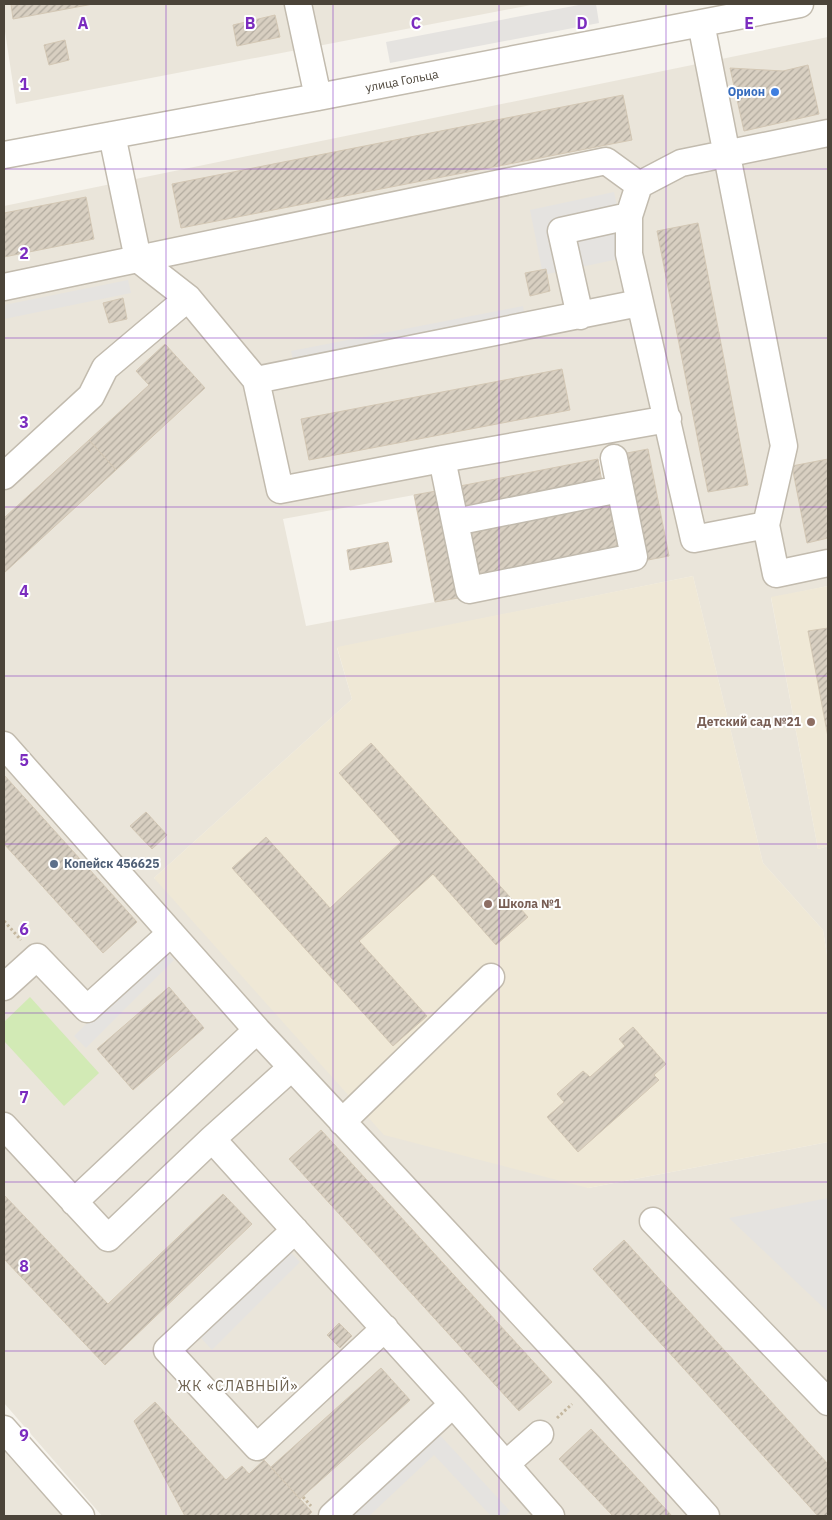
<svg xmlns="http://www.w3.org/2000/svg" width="832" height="1520" font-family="'IBM Plex Sans',sans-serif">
	<defs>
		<pattern id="building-hatch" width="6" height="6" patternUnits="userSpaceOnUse" patternTransform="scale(1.25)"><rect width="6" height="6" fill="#d8cfc1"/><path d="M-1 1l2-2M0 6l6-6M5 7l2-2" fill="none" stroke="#b1aa9e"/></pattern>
	</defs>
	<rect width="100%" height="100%" fill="#f6f3ec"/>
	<!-- residential -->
	<path fill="#eae5da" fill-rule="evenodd" d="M4 4H536L16 104 4 25Z
		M828 37V586L771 598 818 849 828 846V961L823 930 763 863 693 576 337 648 352 699 154 878 588 1188 828 1142V1516H102L4 1403V206ZM648 449 669 556 435 602 306 626 283 519 414 495Z
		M4 1451 62 1516H4Z"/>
	<!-- education -->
	<path fill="#efe8d6" d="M693 576 763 863 823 930 828 961V1142L588 1188 384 1135 154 878 352 699 337 647Z
		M828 586V846L818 849 771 597Z"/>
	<!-- grass -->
	<path fill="#d2eab5" d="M30 997 99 1073 64 1106 4 1041V1022Z"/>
	<!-- parking -->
	<path fill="#e5e3e0" d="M584 4H596L599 23 390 63 386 42Z
		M614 192 628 257 543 275 530 210Z
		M128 280 131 293 4 319V305Z
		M523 306 526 322 294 366 291 351Z
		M162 948 174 960 86 1048 74 1036Z
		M828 1198V1312L729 1218Z
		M289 1251 300 1262 212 1350 201 1338Z
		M437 1432 510 1511 505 1516H491L434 1455 369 1516H349Z"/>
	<!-- building -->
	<path fill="url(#building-hatch)" stroke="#d3c7b4" d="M11 4H93L13 19Z
		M275 15 280 37 237 46 233 25Z
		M65 40 69 60 49 65 44 45Z
		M808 65 819 114 744 131 730 68 783 71Z
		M623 95 632 140 181 228 172 184Z
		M86 197 94 239 4 257V213Z
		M698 223 748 485 708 492 657 231Z
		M546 269 550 291 530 296 525 273Z
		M123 298 127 319 109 323 103 303Z
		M165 344 205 388 116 470 89 440 149 385 136 371Z
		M562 369 570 410 309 460 301 419Z
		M89 440 116 470 4 573V518Z
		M648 449 669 556 648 560 627 453Z
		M598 459 602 482 464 509 460 486Z
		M828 459V538L807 543 792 466Z
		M436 491 458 598 435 602 414 495Z
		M609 504 618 549 480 577 471 533Z
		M388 542 392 562 350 570 347 550Z
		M828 628V737L808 631Z
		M371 743 528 917 496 945 433 874 359 941 427 1016 393 1046 232 868 266 837 330 908 401 842 339 773Z
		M4 775 137 922 103 953 4 844Z
		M146 812 167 835 152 849 130 826Z
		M169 987 204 1028 133 1090 97 1049Z
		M633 1027 666 1064 654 1075 659 1080 578 1152 547 1117 564 1102 557 1094 583 1071 590 1077 625 1046 619 1039Z
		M321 1130 552 1382 519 1411 289 1159Z
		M223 1194 252 1224 105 1365 4 1259V1195L108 1304Z
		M624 1240 828 1464V1516H818L593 1269Z
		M339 1323 352 1336 340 1348 327 1335Z
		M381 1368 410 1400 300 1499 271 1467Z
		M155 1402 226 1480 242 1466 249 1474 264 1460 312 1512 308 1516H185L134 1421Z
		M591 1429 626 1466 672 1516H613L559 1459Z"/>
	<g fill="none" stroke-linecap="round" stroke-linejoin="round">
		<defs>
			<path id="minor" d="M298 4 318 97
				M701 23 784 446 766 525 776 574 828 563
				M112 135 138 259 188 298 256 380 639 303
				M4 155 318 97 800 4
				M4 287 606 161 639 185
				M580 316 561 231 629 216
				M256 380 280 490 442 459
				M614 458 634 557 469 590 442 459 668 419
				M4 476 91 396 105 368 188 298
				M455 522 620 489
				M766 525 694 539 629 254V216L639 185 681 163 828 133
				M4 745 257 1030 590 1387 706 1516
				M4 987 37 957 87 1009 171 933
				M342 1122 491 977
				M4 1126 108 1238 212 1139 291 1068
				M212 1139 453 1404 551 1516
				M74 1202 257 1030
				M653 1221 828 1402
				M295 1230 167 1350 257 1447 385 1328
				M4 1429 81 1516
				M506 1464 540 1434
				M332 1516 453 1404"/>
		</defs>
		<!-- minor casing -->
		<use href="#minor" stroke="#c2bbae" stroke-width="29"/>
		<!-- path -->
		<path stroke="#c4b79f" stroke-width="3" stroke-dasharray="2.5 2.5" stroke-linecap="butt" d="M4 921 21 940
			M557 1418 572 1404
			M303 1497 311 1506"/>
		<!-- minor -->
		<use href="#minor" stroke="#fff" stroke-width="26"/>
	</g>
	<!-- grid -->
	<path fill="none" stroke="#7b2cbf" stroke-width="1" stroke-opacity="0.55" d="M166 4V1516M333 4V1516M499 4V1516M666 4V1516M4 169H828M4 338H828M4 507H828M4 676H828M4 844H828M4 1013H828M4 1182H828M4 1351H828"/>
	<!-- markers -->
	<circle fill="#3f7fe0" stroke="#fff" stroke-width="2" cx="775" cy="92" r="5"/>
	<g fill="#8d6e63" stroke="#fff" stroke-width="2">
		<circle cx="811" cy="722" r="5"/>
		<circle cx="488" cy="904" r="5"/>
	</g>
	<circle fill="#5c6f8a" stroke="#fff" stroke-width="2" cx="54" cy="864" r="5"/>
	<g text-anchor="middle" stroke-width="4" stroke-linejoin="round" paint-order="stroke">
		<!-- street labels -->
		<g font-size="12" fill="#4b4439" stroke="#fff">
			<text transform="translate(402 81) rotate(-11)" y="4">улица Гольца</text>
		</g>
		<!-- shop labels -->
		<g font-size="12" font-weight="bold" fill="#366cbe" stroke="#fff" text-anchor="end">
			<text x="765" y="96">Орион</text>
		</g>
		<!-- education labels -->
		<g font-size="12" font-weight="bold" fill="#785e54" stroke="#fff" text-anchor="end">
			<text x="801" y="726">Детский сад №21</text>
			<text x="498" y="908" text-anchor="start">Школа №1</text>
		</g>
		<!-- service labels -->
		<g font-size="12" font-weight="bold" fill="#4e5e75" stroke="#fff" text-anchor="start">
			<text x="64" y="868">Копейск 456625</text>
		</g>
		<!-- neighbourhood labels -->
		<g font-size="14" letter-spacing="1" fill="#6e6250" stroke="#fff">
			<text x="238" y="1391">ЖК «СЛАВНЫЙ»</text>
		</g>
	</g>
	<g font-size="16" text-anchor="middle" font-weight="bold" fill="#7b2cbf" stroke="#fff" stroke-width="4" stroke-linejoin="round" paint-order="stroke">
		<text x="83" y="29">A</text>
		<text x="250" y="29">B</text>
		<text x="416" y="29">C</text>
		<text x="582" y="29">D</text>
		<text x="749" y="29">E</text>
		<text x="24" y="90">1</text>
		<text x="24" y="259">2</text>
		<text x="24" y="428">3</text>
		<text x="24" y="597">4</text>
		<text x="24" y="766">5</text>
		<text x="24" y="935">6</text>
		<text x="24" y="1103">7</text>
		<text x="24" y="1272">8</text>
		<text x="24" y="1441">9</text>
	</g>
	<!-- border -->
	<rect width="832" height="1520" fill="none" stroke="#4b4439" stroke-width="10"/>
</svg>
